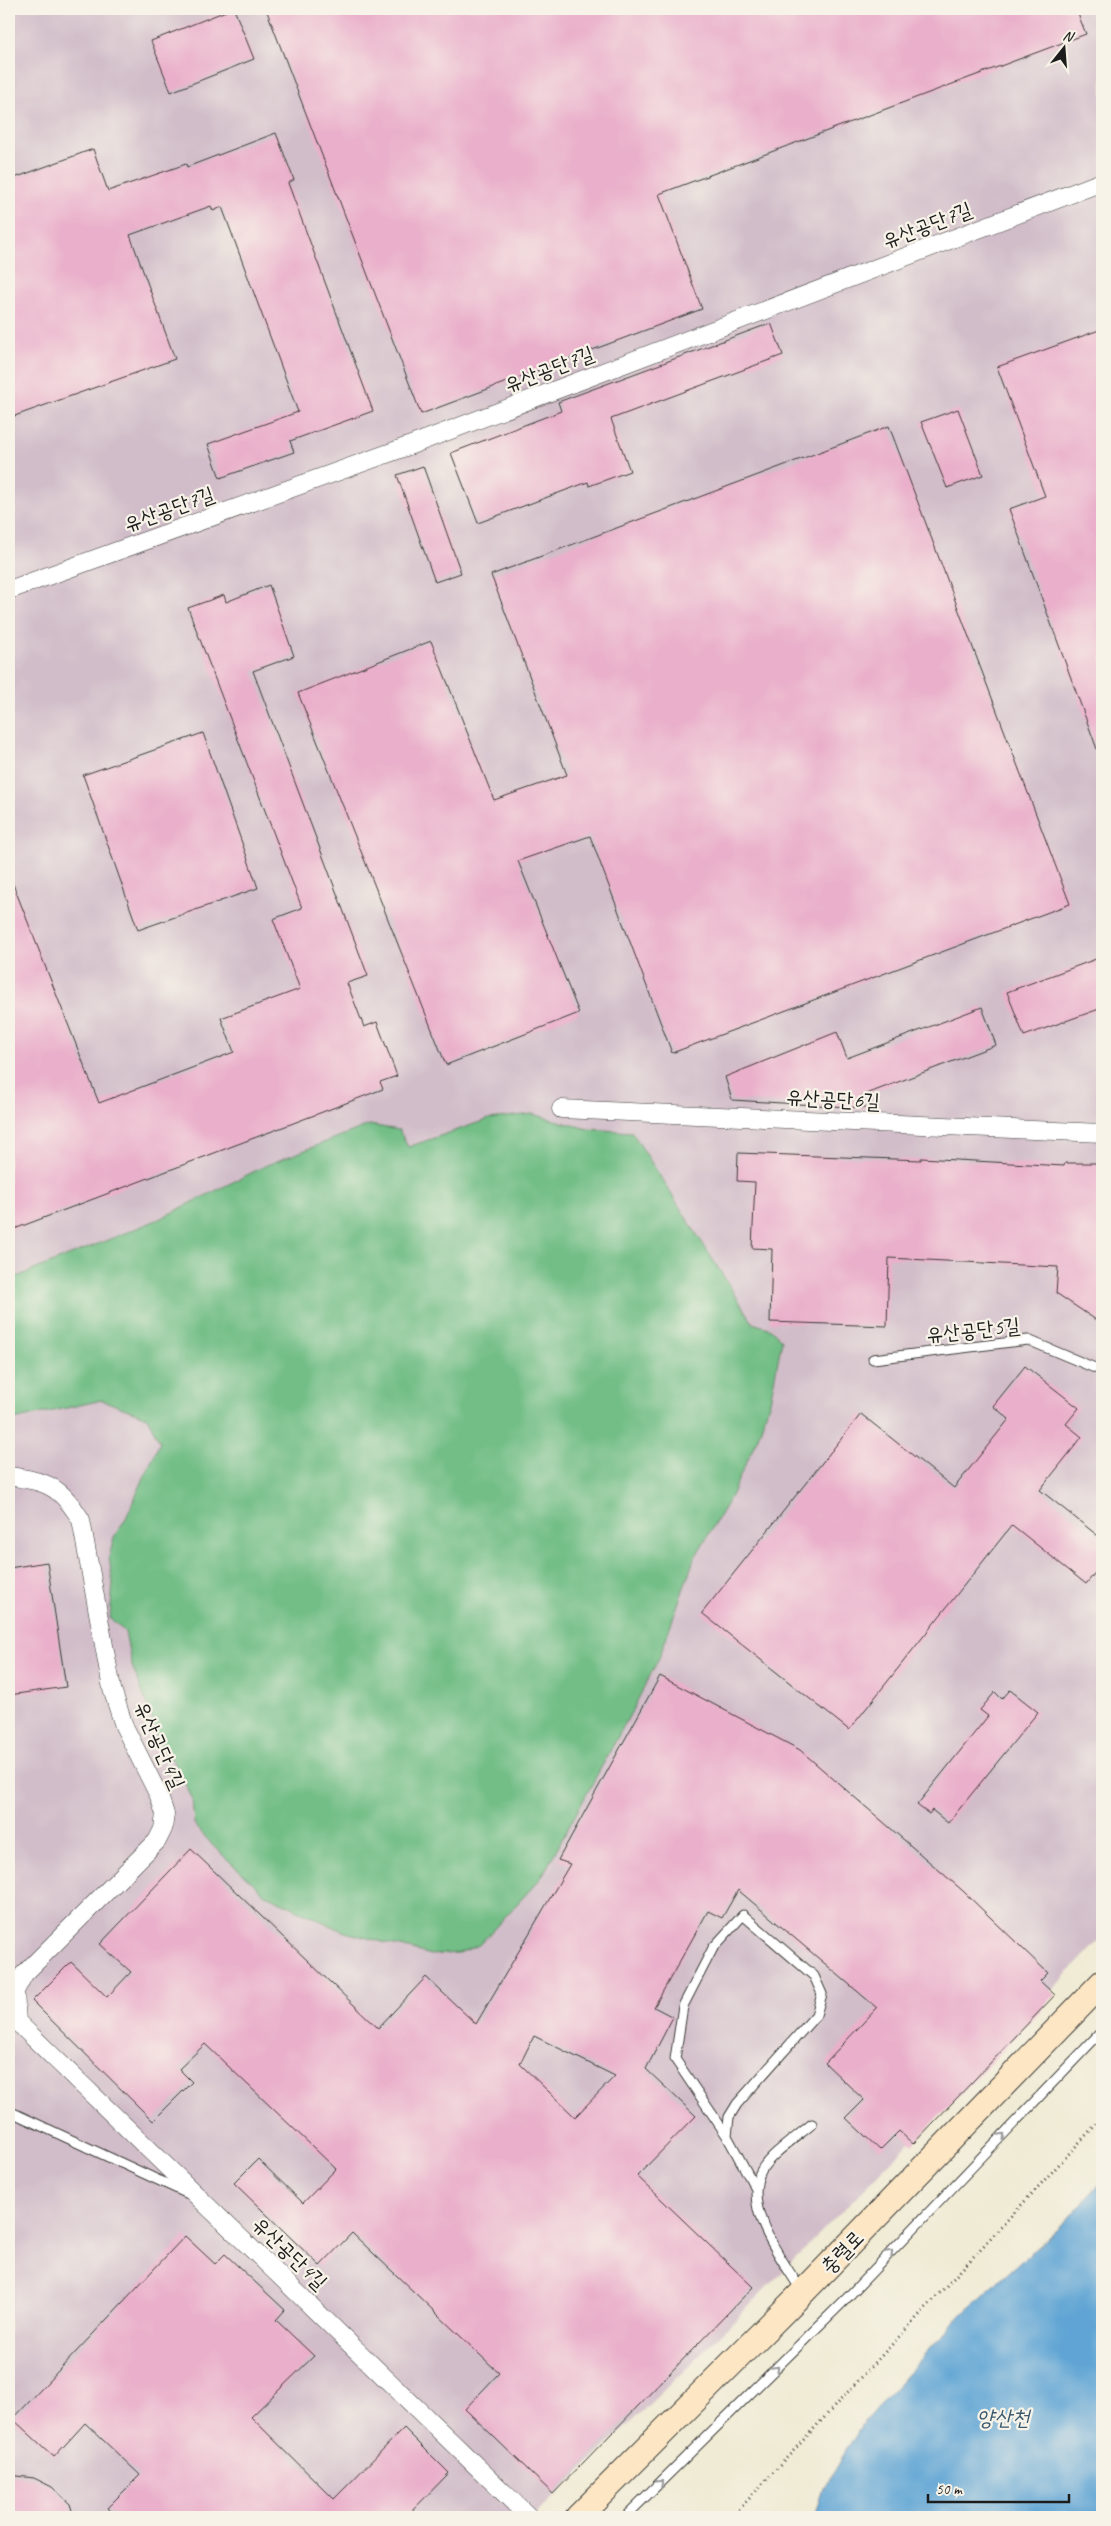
<svg xmlns="http://www.w3.org/2000/svg" width="1111" height="2526" font-family="Caveat,'Poor Story',sans-serif">
	<rect width="100%" height="100%" fill="#f7f3e8"/>
	<filter id="ink" filterUnits="userSpaceOnUse"><feTurbulence type="fractalNoise" baseFrequency=".02" numOctaves="2"/><feDisplacementMap in="SourceGraphic" scale="10" xChannelSelector="R" yChannelSelector="G"/><feConvolveMatrix kernelMatrix="1 2 1 2 8 2 1 2 1" color-interpolation-filters="sRGB"/></filter>
	<filter id="wash" filterUnits="userSpaceOnUse"><feTurbulence type="fractalNoise" baseFrequency=".0096" numOctaves="4" result="noise"/><feDisplacementMap in="SourceGraphic" scale="20" xChannelSelector="R" yChannelSelector="G"/><feGaussianBlur stdDeviation="1.12" result="paint"/><feColorMatrix in="noise" values="0 0 0 0 0 0 0 0 0 0 0 0 0 0 0 0 0 1.4 0 .05"/><feComposite in="paint" operator="in"/></filter>
	<g filter="url(#wash)">
		<rect width="100%" height="100%" fill="#f0ebd4"/>
		<!-- industrial -->
		<path fill="#d1bdc9" d="M9 9H1102V1937L898 2154 699 2356 533 2517H9Z"/>
		<!-- forest -->
		<path fill="#72be86" stroke="#476d51" d="M532 1114 588 1129 632 1132 753 1323 771 1329 782 1340 770 1401 758 1437 731 1496 694 1559 659 1658 633 1709 541 1878 479 1945 459 1953 431 1955 345 1932 266 1895 214 1847 194 1824 192 1798 177 1767 157 1738 150 1712 132 1666 125 1632 110 1618 113 1583 109 1558 114 1537 126 1518 160 1442 147 1417 102 1400 9 1421V1280L157 1220 267 1165 369 1125 399 1130 408 1147 489 1119Z"/>
		<!-- water -->
		<path fill="#5fa4d4" stroke="#3e6078" d="M1102 2181V2517H815L824 2488 862 2424 961 2315 1065 2222Z"/>
		<g id="blocks">
			<!-- building -->
			<path fill="#eab0cb" fill-rule="evenodd" d="M231 9H234L254 59 171 92 151 41Z
				M266 9H1076L1086 34 659 194 702 309 421 414Z
				M276 133 294 180 288 183 373 411 290 441 294 452 220 478 208 444 298 412 222 207 213 211 211 206 130 235 175 359 9 418V180L93 149 108 191 186 164 187 167Z
				M771 323 783 355 611 419 630 471 589 486 588 482 478 523 451 453 561 411 558 402Z
				M1102 329V759L1101 760 1009 509 1045 496 997 367Z
				M958 409 983 475 947 488 921 422Z
				M889 426 1070 904 672 1053 590 836 518 861 579 1013 446 1065 298 693 431 641 494 800 567 775 491 575Z
				M423 466 461 573 435 582 397 475Z
				M269 585 294 656 253 671 368 976 347 983 364 1027 377 1022 397 1076 380 1082 383 1089 9 1231V874L99 1103 234 1052 221 1018 300 989 273 919 302 908 188 608 224 595 226 602Z
				M203 733 258 888 138 930 83 775Z
				M1096 959 1102 975V1008L1024 1036 1007 992Z
				M982 1007 996 1045 861 1096 865 1108 732 1100 725 1077 837 1032 847 1058Z
				M738 1153 921 1160V1158L1064 1166 1065 1163H1102V1324L1056 1293 1058 1267 889 1258 887 1326 770 1322 772 1249 752 1248 755 1182 737 1181Z
				M1025 1366 1079 1408 1066 1424 1082 1437 1040 1490 1102 1539V1549L1096 1557 1102 1564 1086 1584 1012 1525 849 1730 702 1613 861 1414 954 1488 1009 1419 993 1406Z
				M47 1562 66 1687 9 1695V1568Z
				M660 1676 800 1750 963 1891 1048 1973 1040 1981 1055 1995 913 2144 899 2131 880 2150 846 2118 864 2100 825 2063 877 2008 738 1890 722 1918 708 1911 654 2007 673 2017 646 2069 696 2116 637 2176 753 2287 553 2494 465 2409 499 2373 352 2233 320 2266 234 2183 258 2159 303 2203 336 2169 205 2044 179 2069 192 2082 153 2121 32 2001 71 1962 107 1997 131 1972 100 1944 191 1849 378 2028 426 1977 476 2024 570 1864 558 1860ZM534 2036 615 2076 575 2117 520 2064Z
				M1010 1690 1038 1712 948 1823 932 1810 929 1814 917 1805 988 1716 980 1710 995 1692 1002 1699Z
				M185 2236 215 2264 225 2254 285 2310 276 2320 314 2356 251 2417 334 2499 404 2428 449 2473 406 2517H117L107 2508 140 2475 85 2423 54 2457 13 2419Z
				M9 2475 34 2478 52 2487 70 2504 74 2517H9Z"/>
		</g>
	</g>
	<g filter="url(#ink)">
		<use href="#blocks" fill-opacity="0" stroke="#3c3b38" stroke-width="1"/>
		<g fill="none" stroke-linecap="round" stroke-linejoin="round">
			<defs>
				<path id="lane" d="M873 1359 1028 1340 1102 1371
					M9 2111 186 2193
					M727 2136 729 2117 737 2104 816 2015 822 1994 814 1976 743 1915 713 1948 683 2006 675 2059 727 2136 756 2189
					M801 2290C782 2259 742 2209 761 2171 770 2154 797 2137 812 2124
					M625 2517 846 2299 1102 2031"/>
				<path id="street" d="M9 590 414 444 1102 182
					M561 1109 1102 1133
					M9 1476C47 1482 60 1485 81 1520L112 1689 124 1726 159 1796 165 1814 163 1829 157 1841 24 1974 15 1991 17 2022
					M9 2014 529 2517"/>
				<path id="secondary" d="M578 2517 803 2292 1102 1983"/>
			</defs>
			<!-- lane casing -->
			<use href="#lane" stroke="#3c3b38" stroke-width="11"/>
			<!-- street casing -->
			<use href="#street" stroke="#3c3b38" stroke-width="19"/>
			<!-- secondary casing -->
			<use href="#secondary" stroke="#3c3b38" stroke-width="27"/>
			<!-- path -->
			<path stroke="#3c3b38" stroke-width="3" stroke-dasharray="1 4" stroke-linecap="butt" d="M732 2517 1102 2118"/>
			<!-- lane -->
			<use href="#lane" stroke="#fff" stroke-width="9"/>
			<!-- street -->
			<use href="#street" stroke="#fff" stroke-width="18"/>
			<!-- secondary -->
			<use href="#secondary" stroke="#fce6c4" stroke-width="25"/>
		</g>
		<!-- one-way arrows -->
		<defs><path id="oneway-chevron" d="M-2-3.5L2.5 0L-2 3.5" fill="none" stroke-width="1.6" stroke-linecap="round" stroke-linejoin="round" transform="scale(1.25)"/></defs>
		<g stroke="#999">
			<use href="#oneway-chevron" transform="translate(1002 2136) rotate(-46)"/>
			<use href="#oneway-chevron" transform="translate(890 2253) rotate(-46)"/>
			<use href="#oneway-chevron" transform="translate(776 2369) rotate(-45)"/>
			<use href="#oneway-chevron" transform="translate(660 2483) rotate(-44)"/>
		</g>
	</g>
	<g text-anchor="middle" stroke-width="4.5" stroke-linejoin="round" paint-order="stroke">
		<!-- street labels -->
		<g font-size="21" fill="#1c1c1c" stroke="#f7f3e8">
			<text transform="translate(927 225) rotate(-21)" y="7">유산공단7길</text>
			<text transform="translate(549 369) rotate(-21)" y="7">유산공단7길</text>
			<text transform="translate(169 509) rotate(-20)" y="7">유산공단7길</text>
			<text transform="translate(833 1099) rotate(3)" y="7">유산공단6길</text>
			<text transform="translate(973 1330) rotate(-6)" y="7">유산공단5길</text>
			<text transform="translate(160 1745) rotate(66)" y="7">유산공단4길</text>
			<text transform="translate(842 2252) rotate(-46)" y="7">충렬로</text>
			<text transform="translate(290 2253) rotate(44)" y="7">유산공단4길</text>
		</g>
		<!-- water labels -->
		<g font-size="22" font-style="italic" fill="#3a596f" stroke="#f7f3e8">
			<text x="1003" y="2425">양산천</text>
		</g>
	</g>
	<!-- margin -->
	<rect width="1111" height="2526" fill="none" stroke="#f7f3e8" stroke-width="30"/>
	<!-- north arrow -->
	<g transform="translate(1064 48) rotate(17)" stroke="#f7f3e8" stroke-width="4" paint-order="stroke">
	<path d="M0-4L9 19L0 12L-9 19Z" fill="#1c1c1c"/>
	<text y="-8" font-size="14" font-weight="bold" text-anchor="middle" fill="#1c1c1c">N</text>
	</g>
	<!-- scale -->
	<path d="M928 2494v8h141v-8" fill="none" stroke="#1c1c1c" stroke-width="2.5"/>
	<text x="936" y="2494" font-size="15" fill="#1c1c1c" stroke="#f7f3e8" stroke-width="4" paint-order="stroke">50 m</text>
</svg>
